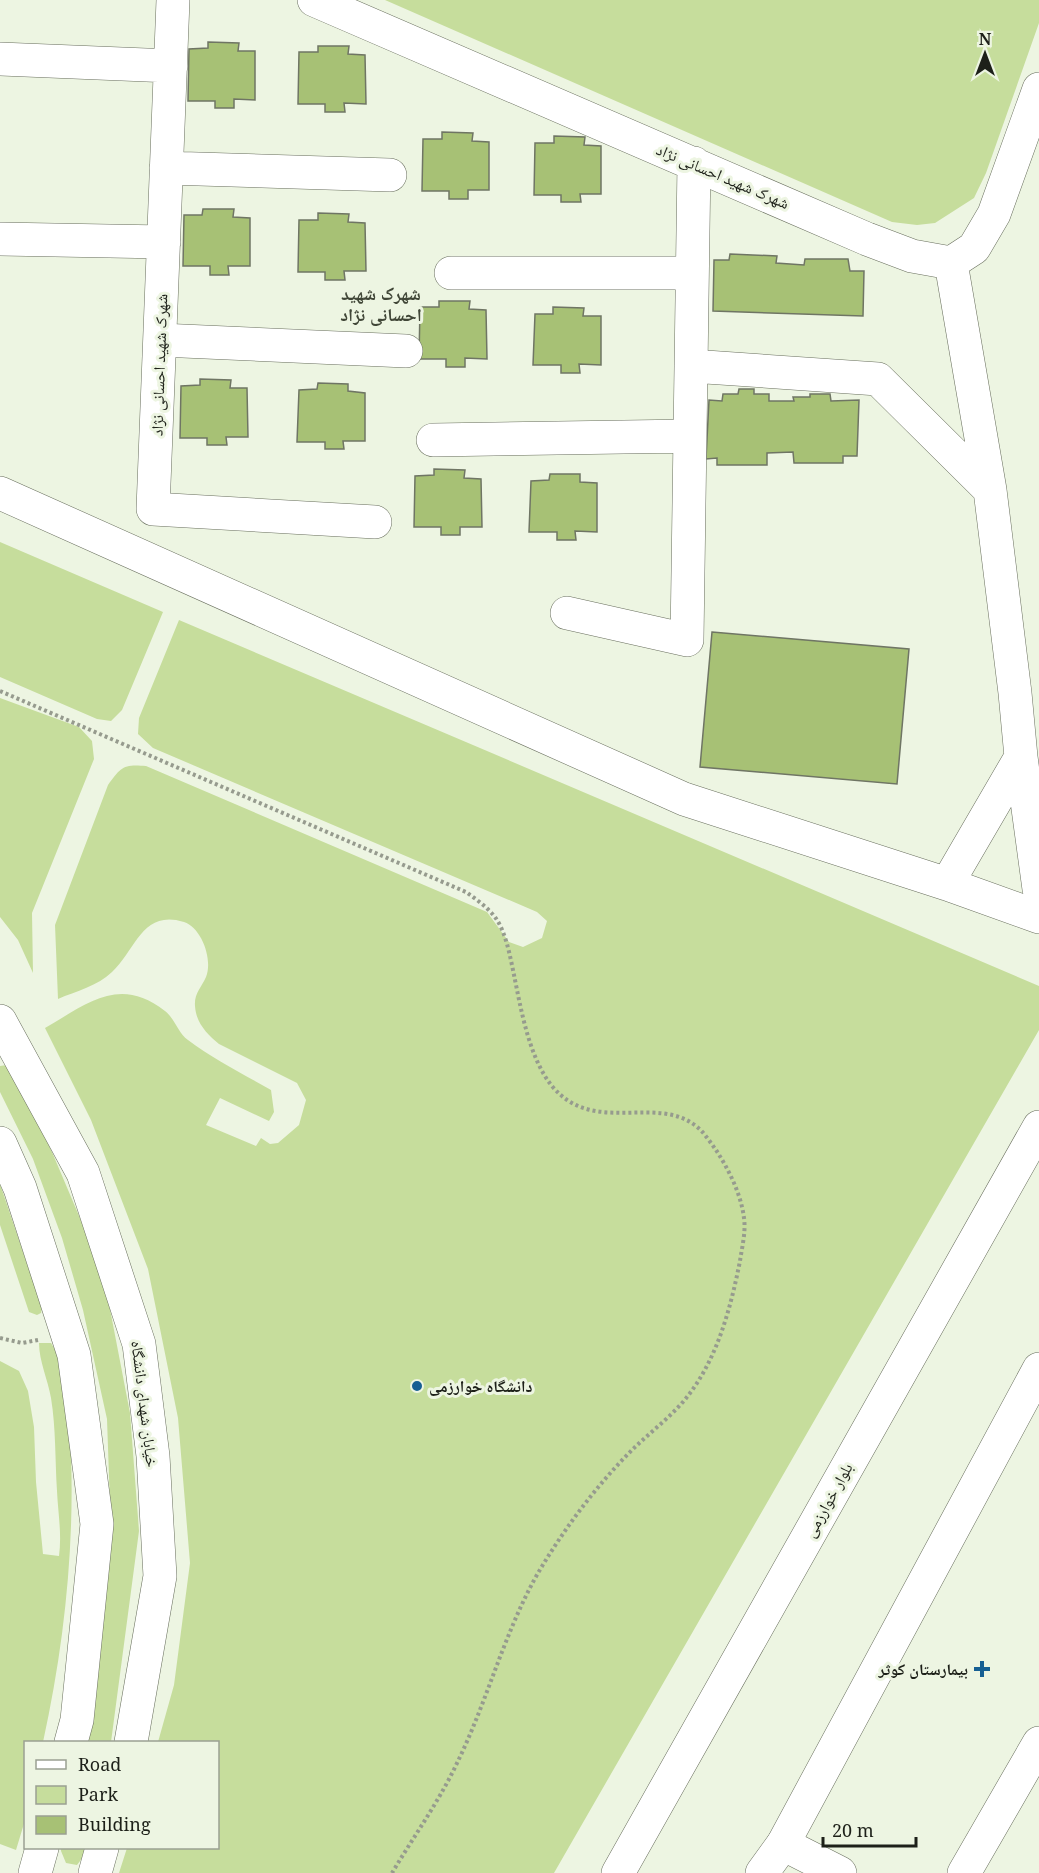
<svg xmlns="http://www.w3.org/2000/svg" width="1039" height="1873" font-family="'Noto Serif','Noto Naskh Arabic',serif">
	<rect width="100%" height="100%" fill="#edf5e2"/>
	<!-- green -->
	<path fill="#c6dd9c" d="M385 0H1039V23L986 173 974 198 935 223 917 225 892 222Z
		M0 542 163 612 122 710 111 721 97 719 0 677Z
		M179 620 1039 986V1030L554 1873H119L127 1848H218V1742H158L174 1685 190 1563 178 1418 148 1269 91 1120 45 1028C87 1004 119 975 165 1011 175 1019 178 1033 188 1040 213 1059 243 1074 271 1090L274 1112 269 1121 220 1098 206 1125 256 1146 261 1138 270 1144 278 1143 299 1125 306 1100 297 1083 219 1044C207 1034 196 1023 195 1006 194 994 201 988 206 977 213 960 202 928 184 922 142 909 136 950 112 972 98 986 76 991 58 999L55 925 108 785C121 767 123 764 146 766L487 912 509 942 523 947 542 938 547 921 537 912 153 748 138 734 139 718Z
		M0 698 79 727 92 741 94 759 32 913 33 973 18 940 0 917Z
		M7 1065 21 1088 52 1152 85 1230 109 1304 130 1413 139 1531 111 1742H85L111 1534 107 1419 83 1310 62 1238 33 1159 0 1092V1066Z
		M0 1184 42 1308 41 1313 37 1315 29 1312 0 1225Z
		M39 1343H51L57 1353C61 1380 68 1407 70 1434 76 1537 65 1642 43 1742H26V1817L16 1850 0 1844V1361L19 1371 28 1391 34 1427 36 1482 43 1554 59 1556C62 1534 58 1513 57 1491 55 1459 56 1429 51 1398 48 1380 39 1361 39 1343Z
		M61 1848H85L83 1857 77 1865 66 1863 61 1851Z"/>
	<!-- building -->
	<path fill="#a7c175" stroke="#6f7564" stroke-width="1.5" d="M208 42 239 43 238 51H255V100L234 99V108H215V101H188L189 49 208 48Z
		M318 46H349L348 54 365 55 366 104 344 103 345 112H325V104H298L299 52H318Z
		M442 132 473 133 472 141 489 142V190H468V199H449V191H422L423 139H442Z
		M554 136 585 137 584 145 601 146V194H580L581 202H561V195H534L535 143H554Z
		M203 209H234L233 217 250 218V266H228L229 275H210V266H183L184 215H202Z
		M318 213 349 214 348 222 365 223 366 271H344L345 280H325V272H298L299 220H318Z
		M730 254 777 256 776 263 804 265 805 259H848L850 271H864L863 316 713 311 714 260H729Z
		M439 301H470L469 309 486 310 487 359 465 358V367H446V359H419L420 307H439Z
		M553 307 584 308 583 316H601V365L579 364 580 373H561V365H533L535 314H553Z
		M200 379 231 380 230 388H247L248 437H226L227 445H207V438H180L181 386 200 385Z
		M318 383 348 384V391L365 393V441H343L344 449H325V442H297L299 390 317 389Z
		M739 389H754V394H769V401H794L793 397H810V394H830L831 401 859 400 857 456H843V463H794L793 452 767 453V465H717V458L706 459 709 400 722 401 723 394H738Z
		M434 469 465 470 464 478 481 479 482 527H460V535H441V527H414L415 476 434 475Z
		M550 474H580V482L597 483V532L575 531 576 540H557V532H529L531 481 549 480Z
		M712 632 909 649 897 784 700 767Z"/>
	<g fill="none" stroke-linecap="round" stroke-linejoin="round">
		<defs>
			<path id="minor" d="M173 0 153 509 375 522
				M314 0 867 239 912 256 951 263 974 248 994 214 1039 89
				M0 59 171 66
				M166 168 390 175
				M0 239 164 242
				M951 263 990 490
				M451 273H692
				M160 340 406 351
				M691 366 878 379 990 490 1015 693 1021 757 1039 889
				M433 440 690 436
				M0 493 684 799 947 884 1039 917
				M567 613 687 640 694 163
				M947 884 1021 757
				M0 1021 83 1173 139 1344 153 1456 160 1576 131 1742
				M0 1143 20 1188 74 1355 97 1524 77 1720 71 1742
				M783 1844 840 1873
				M35 1873 42 1848
				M95 1873 102 1848
				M964 1873 1039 1743"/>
			<path id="major" d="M618 1873 1039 1127
				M762 1873 783 1844 1039 1369"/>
		</defs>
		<!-- minor casing -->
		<use href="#minor" stroke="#696f5e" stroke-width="34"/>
		<!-- major casing -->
		<use href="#major" stroke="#696f5e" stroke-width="34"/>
		<!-- path -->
		<path stroke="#969b8e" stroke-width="4" stroke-dasharray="3 3" stroke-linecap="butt" d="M0 691 466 892C476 899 487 907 495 917 506 932 510 956 514 975 521 1009 529 1058 552 1086 593 1136 655 1094 696 1126 704 1132 710 1142 716 1150 729 1170 741 1194 744 1218 746 1232 742 1247 740 1261 730 1311 716 1364 682 1403 667 1420 648 1434 632 1450 596 1486 564 1529 538 1573 504 1633 488 1699 458 1761 440 1800 414 1836 392 1873
			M0 1338 22 1343 38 1340"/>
		<!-- minor -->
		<use href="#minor" stroke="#fff" stroke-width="33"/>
		<!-- major -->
		<use href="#major" stroke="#fff" stroke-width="33"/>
	</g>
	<!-- markers -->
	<g fill="#165f93" stroke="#edf5e2" stroke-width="2">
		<circle cx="417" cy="1386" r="6"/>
		<path d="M979 1660h6v6h6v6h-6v6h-6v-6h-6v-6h6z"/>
	</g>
	<g text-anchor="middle" stroke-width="6" stroke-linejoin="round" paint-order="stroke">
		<!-- street labels -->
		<g font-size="16" fill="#1d2019" stroke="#edf5e2">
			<text transform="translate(723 176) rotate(23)" y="6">شهرک شهید احسانی نژاد</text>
			<text transform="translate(159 365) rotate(-88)" y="6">شهرک شهید احسانی نژاد</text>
			<text transform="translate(145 1404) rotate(83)" y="6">خیابان شهدای دانشگاه</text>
			<text transform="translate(828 1500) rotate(-61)" y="6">بلوار خوارزمی</text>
		</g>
		<!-- poi labels -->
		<g font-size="16" font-weight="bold" fill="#1d2019" stroke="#edf5e2" text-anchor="start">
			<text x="429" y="1392">دانشگاه خوارزمی</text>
			<text x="968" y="1675" text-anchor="end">بیمارستان کوثر</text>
		</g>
		<!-- neighbourhood labels -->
		<g font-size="18" font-weight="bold" fill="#404637" stroke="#edf5e2">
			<text x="381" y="300">شهرک شهید<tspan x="381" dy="21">احسانی نژاد</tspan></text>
		</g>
	</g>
	<!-- legend -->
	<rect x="24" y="1741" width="195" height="108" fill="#edf5e2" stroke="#9aa092" stroke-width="1.5"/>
	<rect x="36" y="1760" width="30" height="9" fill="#ffffff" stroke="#9aa092" stroke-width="1.5"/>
	<text x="78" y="1771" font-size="18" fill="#1d2019">Road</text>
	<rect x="36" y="1786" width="30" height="18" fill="#c6dd9c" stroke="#9aa092" stroke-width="1.5"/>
	<text x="78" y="1801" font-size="18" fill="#1d2019">Park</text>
	<rect x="36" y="1816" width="30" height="18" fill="#a7c175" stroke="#9aa092" stroke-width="1.5"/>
	<text x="78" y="1831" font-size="18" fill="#1d2019">Building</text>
	<!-- north arrow -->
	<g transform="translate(985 54)" stroke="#edf5e2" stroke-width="4.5" paint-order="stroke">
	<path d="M0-4.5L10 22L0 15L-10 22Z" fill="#1d2019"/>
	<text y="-9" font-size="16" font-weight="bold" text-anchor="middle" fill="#1d2019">N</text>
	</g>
	<!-- scale -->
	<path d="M823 1837v9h93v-9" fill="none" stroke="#1d2019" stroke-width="3"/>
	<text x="832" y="1837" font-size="18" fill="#1d2019" stroke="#edf5e2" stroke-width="4.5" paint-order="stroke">20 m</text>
</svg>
